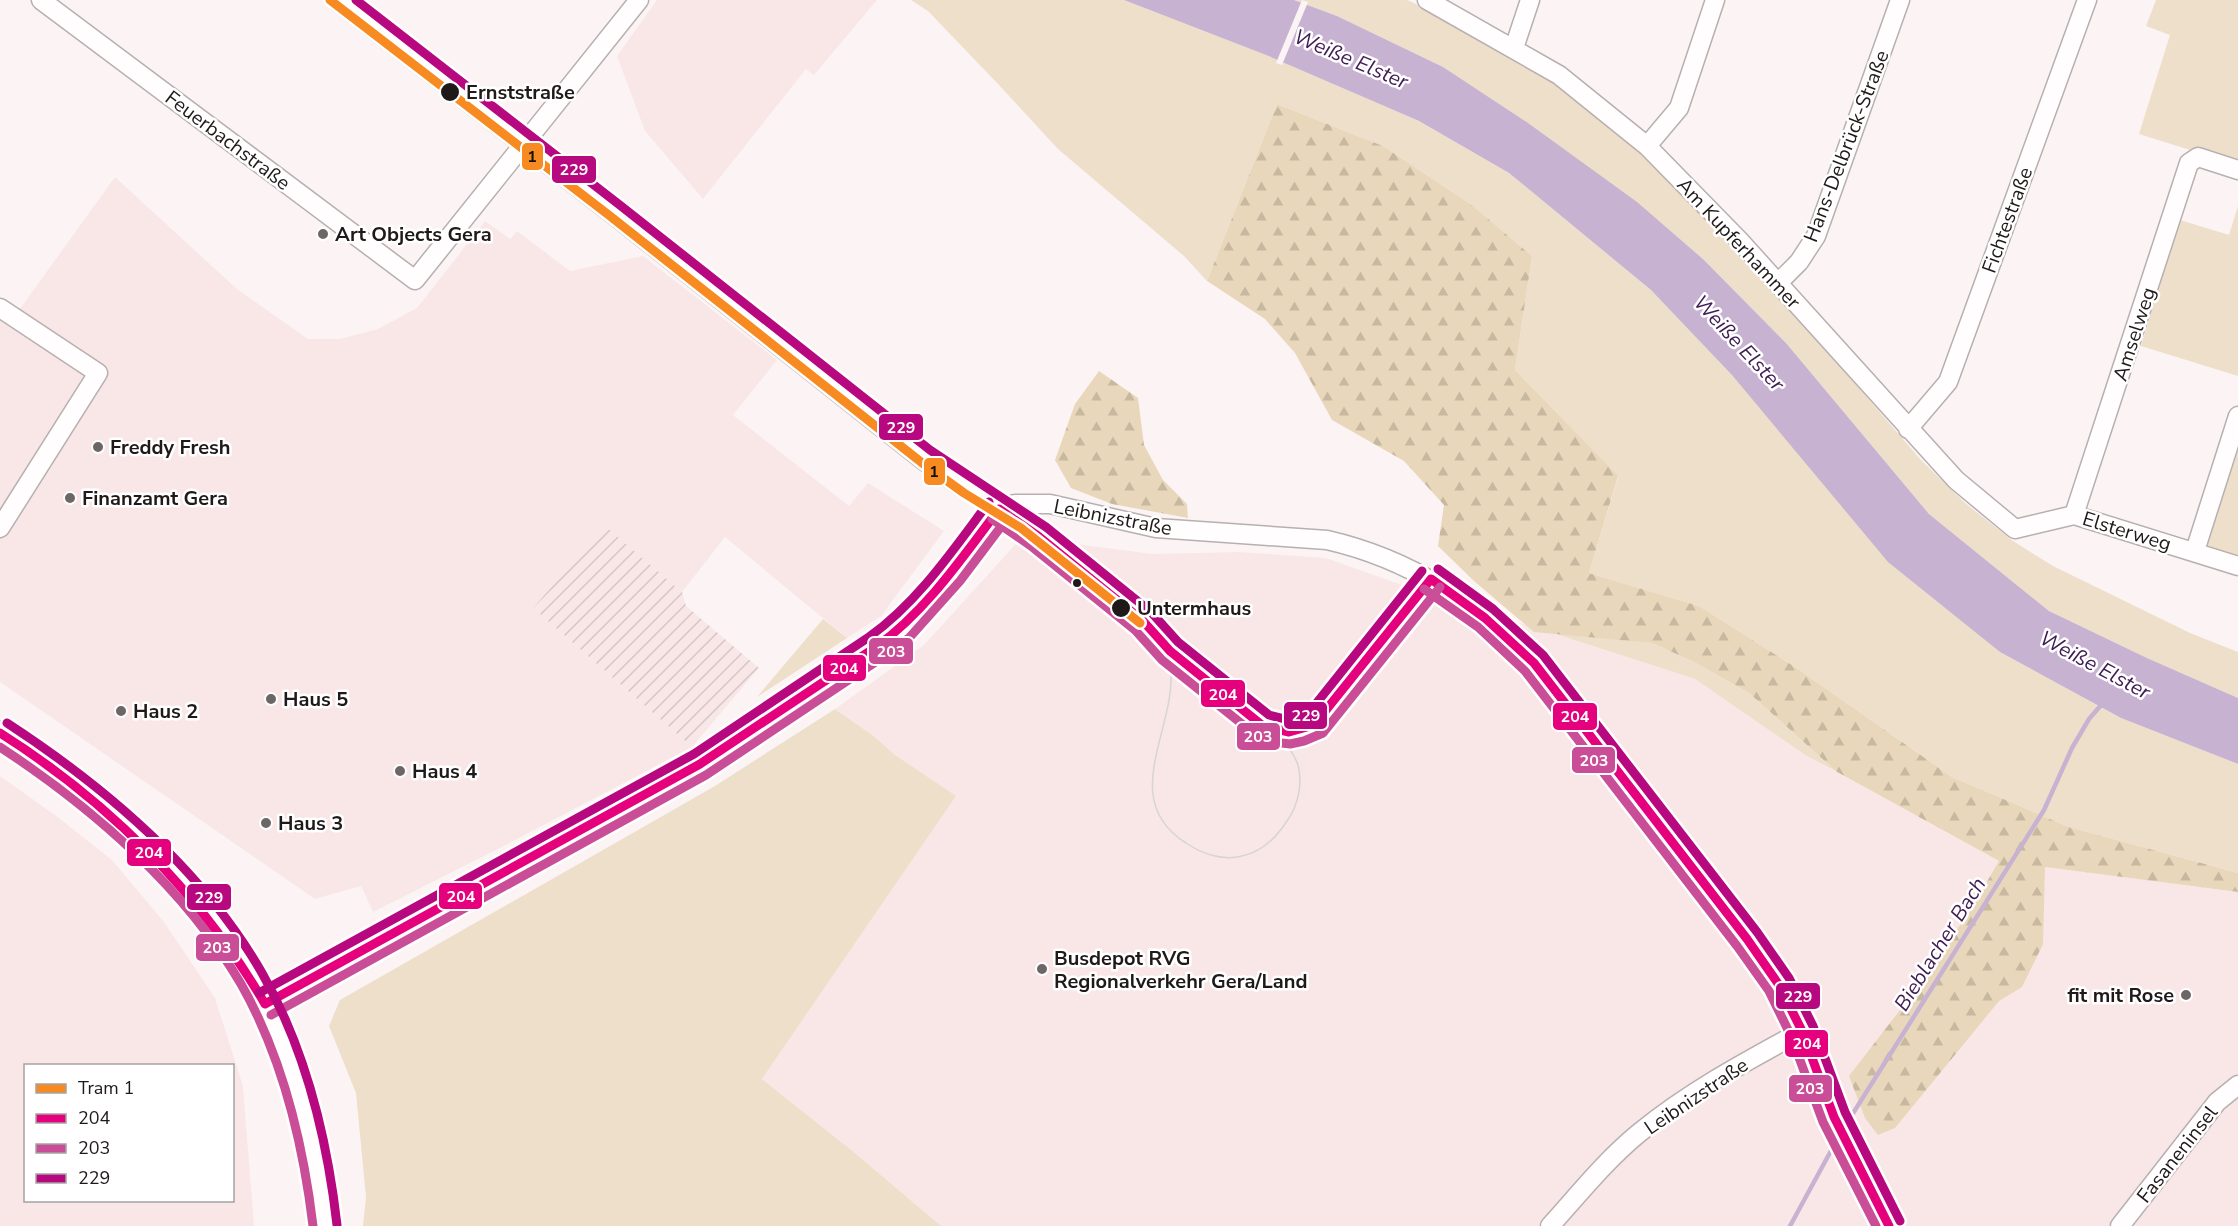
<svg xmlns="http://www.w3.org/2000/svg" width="2238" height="1226" font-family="'Nunito Sans',sans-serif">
	<defs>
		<pattern id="industrial-furrows" width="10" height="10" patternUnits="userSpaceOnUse" patternTransform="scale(1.5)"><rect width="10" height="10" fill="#f9e7e7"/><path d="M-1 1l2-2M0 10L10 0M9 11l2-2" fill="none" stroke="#d5c6c6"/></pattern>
		<pattern id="forest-firs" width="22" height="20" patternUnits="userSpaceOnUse" patternTransform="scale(1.5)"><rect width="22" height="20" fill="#e9d7bb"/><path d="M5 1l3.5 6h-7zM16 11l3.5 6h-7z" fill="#c7b8a0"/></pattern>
	</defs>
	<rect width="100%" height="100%" fill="#fcf4f4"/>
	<!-- built -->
	<path fill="#f9e7e7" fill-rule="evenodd" d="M657 0H877L814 75 806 69 703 199 645 131 617 56Z
		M115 177 237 289 308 339H340L378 329 417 308 485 221 510 239 517 231 570 271 643 256 777 360 733 415 849 506 868 483 944 531 881 616 847 638 725 537 682 592 605 527 533 608 692 747 496 850 373 912 361 886 315 899 0 682V319L9 324Z
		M1022 537 1153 554 1240 552 1326 558 1402 585 1695 679 1805 755 1999 861 2238 892V1226H941L855 1153 762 1079 955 797 895 755 875 737 835 709 924 645Z
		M0 776 55 815 112 860 164 922 215 998 243 1086 254 1226H0ZM26 1066H232V1200H26Z"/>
	<!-- industrial -->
	<path fill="url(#industrial-furrows)" d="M605 526 682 592 686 606 759 668 692 747 533 608Z"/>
	<!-- green -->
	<path fill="#eedfca" d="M911 0H1124L1266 55 1419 121 1509 173 1651 290 2000 652 2121 718 2238 764V873L2069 827 1952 777 1795 667 1699 606 1589 573 1618 477 1515 370 1532 256 1472 205 1383 146 1277 104 1207 281 1184 256 1058 149 999 85 928 11Z
		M1294 0H1407L1440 15 1504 50 1564 88 1661 169 1806 327 1921 460 1965 503 2013 541 2053 566 2190 633 2238 652V698L2147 658 2049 611 1929 514 1786 343 1704 260 1443 67 1337 16Z
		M2156 0H2238V165L2139 134 2170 35 2146 26Z
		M2238 206V376L2141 346 2180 220 2229 235Z
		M2238 432V559L2203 547Z
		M823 619 847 638 757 697Z
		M1546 631 1652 643 1694 662 1749 693 1837 772 1805 755 1695 679Z
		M835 709 875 737 895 755 956 796 762 1079 855 1153 941 1226H363L366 1197 356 1093 329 1026 340 1000 715 786Z"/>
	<!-- forest -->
	<path fill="url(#forest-firs)" d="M1277 104 1383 146 1472 205 1532 256 1515 370 1618 476 1589 573 1699 606 1795 667 1952 777 2069 827 2238 873V892L2045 867 2043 944 2022 987 1999 1001 1895 1128 1878 1135 1865 1118 1849 1076 1900 1010 1970 911 1999 861 1837 772 1749 693 1694 662 1652 643 1534 632 1474 581 1438 546 1444 505 1404 461 1332 420 1295 353 1265 319 1207 281Z
		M1099 371 1138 398 1144 445 1163 480 1187 504 1188 518 1112 504 1071 488 1055 460 1075 404Z"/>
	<!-- water -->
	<path fill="#c8b2d2" d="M1124 0H1294L1337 16 1443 67 1528 123 1637 202 1704 260 1786 343 1929 514 2049 611 2147 658 2238 698V764L2121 718 2000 652 1888 562 1732 375 1651 290 1509 173 1419 121 1266 55Z"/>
	<!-- pier -->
	<path fill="#fcf4f4" d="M1302 0 1308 2 1282 65 1276 63Z"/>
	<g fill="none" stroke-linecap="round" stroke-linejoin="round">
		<!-- stream -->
		<path stroke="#c8b2d2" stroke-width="4.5" d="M1845 1126 2044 810 2072 748 2089 719 2102 704
			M1790 1226 1839 1136"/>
		<defs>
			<path id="minor" d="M41 0 415 280 639 0
				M336 0 614 215 923 460 965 489 999 509
				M1427 0 1559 75 1647 146 1739 240 1956 480 2015 529 2074 515 2238 566
				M1514 48 1530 0
				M1647 146 1679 108 1715 0
				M1778 283 1799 262 1816 236 1900 0
				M0 308 98 373 0 528
				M1908 429 1948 382 2087 0
				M2074 515 2189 163 2198 157 2238 170
				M2195 551 2238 416
				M265 1004 700 764 876 647 900 630 950 574 1001 507 1015 504H1050L1156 528 1327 540C1410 559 1475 602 1534 663L1747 939 1779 985 1802 1031 1834 1117 1889 1226
				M1550 1226C1579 1194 1606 1160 1639 1133 1689 1092 1745 1062 1802 1031
				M2120 1226 2217 1102 2238 1085"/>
			<path id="major" d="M0 733C27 750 52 770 77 789 136 835 189 887 232 948 286 1026 317 1133 325 1226"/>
		</defs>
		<!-- minor casing -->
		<use href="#minor" stroke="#b7b0b0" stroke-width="21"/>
		<!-- major casing -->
		<use href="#major" stroke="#b7b0b0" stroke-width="26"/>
		<!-- minor -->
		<use href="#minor" stroke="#fffdfd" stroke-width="18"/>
		<!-- major -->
		<use href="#major" stroke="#fffdfd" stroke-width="22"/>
		<!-- tram -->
		<path stroke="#d7d4d4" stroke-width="1.5" d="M1044 537 1139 613C1155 630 1169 647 1171 671 1175 731 1118 800 1186 843 1202 854 1223 861 1242 856 1262 852 1276 838 1287 821 1298 806 1303 783 1298 765 1295 756 1287 745 1281 738 1269 725 1253 714 1239 703 1207 675 1174 648 1140 623"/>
		<defs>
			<path id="bus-1" d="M999 509 1038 536 1143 621 1170 651 1263 726 1289 732 1314 725 1431 579
				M1431 579 1485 618 1534 663 1747 939 1779 985 1802 1031 1834 1117 1889 1226
				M0 733C108 801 201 894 265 1004
				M265 1004 700 764 876 647C926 611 962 558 999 509"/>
			<path id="bus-2" d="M992 519 1031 546 1135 630 1162 660 1257 736 1274 742 1290 744 1304 741 1323 733 1440 587
				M1424 589 1478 627 1525 671 1737 946 1769 991 1791 1036 1823 1122 1876 1226
				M0 747C93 808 185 888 241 984 283 1058 303 1142 313 1226
				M271 1015 706 775 883 657 909 638 960 581 1009 516"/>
			<path id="bus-3" d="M356 0 621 206 930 450 1046 527 1151 612 1178 642 1269 715 1289 720 1307 715 1422 571
				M1438 569 1493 609 1543 655 1757 932 1789 978 1813 1026 1845 1112 1900 1221
				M7 723C105 787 203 870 262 973 306 1050 327 1137 337 1225
				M259 993 694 754 869 637C918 602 953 550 989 502"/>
		</defs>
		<!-- bus-1 casing -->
		<use href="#bus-1" stroke="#fff" stroke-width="14"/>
		<!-- bus-2 casing -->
		<use href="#bus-2" stroke="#fff" stroke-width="14"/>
		<!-- bus-3 casing -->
		<use href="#bus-3" stroke="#fff" stroke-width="14"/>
		<!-- bus-1 -->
		<use href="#bus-1" stroke="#e5007d" stroke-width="9"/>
		<!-- bus-2 -->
		<use href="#bus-2" stroke="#ca4e97" stroke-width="9"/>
		<!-- bus-3 -->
		<use href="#bus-3" stroke="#b7087f" stroke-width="9"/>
		<defs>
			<path id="tram-1" d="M330 0 610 216 921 462 964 493 1021 528 1140 623"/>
		</defs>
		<!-- tram-1 casing -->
		<use href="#tram-1" stroke="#fff" stroke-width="14"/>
		<!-- tram-1 -->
		<use href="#tram-1" stroke="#f78a21" stroke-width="9"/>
	</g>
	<!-- markers -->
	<g fill="#1f1919" stroke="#fff" stroke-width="2">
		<circle cx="450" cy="92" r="10"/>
		<circle cx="1077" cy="583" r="5"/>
		<circle cx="1121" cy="608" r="10"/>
	</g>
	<g fill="#6c6666" stroke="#fff" stroke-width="2">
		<circle cx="323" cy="234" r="6"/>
		<circle cx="98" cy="447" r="6"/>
		<circle cx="70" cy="498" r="6"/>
		<circle cx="271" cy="699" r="6"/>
		<circle cx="121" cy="711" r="6"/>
		<circle cx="400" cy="771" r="6"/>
		<circle cx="266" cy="823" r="6"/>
		<circle cx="1042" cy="969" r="6"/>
		<circle cx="2186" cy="995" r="6"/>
	</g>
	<g text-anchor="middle" stroke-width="5" stroke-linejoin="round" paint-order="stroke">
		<!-- stop labels -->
		<g font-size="20" font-weight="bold" fill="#1f1919" stroke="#fff" text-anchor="start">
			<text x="466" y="99">Ernststraße</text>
			<text x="1137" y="615">Untermhaus</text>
		</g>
		<!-- street labels -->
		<g font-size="20" fill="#1f1919" stroke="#fff">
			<text transform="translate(228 140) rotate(37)" y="7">Feuerbachstraße</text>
			<text transform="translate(1846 146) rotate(-69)" y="7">Hans-Delbrück-Straße</text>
			<text transform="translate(2007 220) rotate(-70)" y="7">Fichtestraße</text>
			<text transform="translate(1739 243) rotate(47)" y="7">Am Kupferhammer</text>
			<text transform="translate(2134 334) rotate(-72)" y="7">Amselweg</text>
			<text transform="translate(1113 517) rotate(11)" y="7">Leibnizstraße</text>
			<text transform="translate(2127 531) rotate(17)" y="7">Elsterweg</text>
			<text transform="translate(1696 1096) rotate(-34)" y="7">Leibnizstraße</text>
			<text transform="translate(2177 1154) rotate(-52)" y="7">Fasaneninsel</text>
		</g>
		<!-- poi labels -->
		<g font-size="20" font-weight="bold" fill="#1f1919" stroke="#fff" text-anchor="start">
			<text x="335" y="241">Art Objects Gera</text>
			<text x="110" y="454">Freddy Fresh</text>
			<text x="82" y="505">Finanzamt Gera</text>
			<text x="283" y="706">Haus 5</text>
			<text x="133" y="718">Haus 2</text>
			<text x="412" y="778">Haus 4</text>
			<text x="278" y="830">Haus 3</text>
			<text x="1054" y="965">Busdepot RVG<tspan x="1054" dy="23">Regionalverkehr Gera/Land</tspan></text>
			<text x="2174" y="1002" text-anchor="end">fit mit Rose</text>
		</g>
		<!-- water labels -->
		<g font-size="21" font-style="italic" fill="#401c54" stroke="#fff">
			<text transform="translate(1351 59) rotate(23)" y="7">Weiße Elster</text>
			<text transform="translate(1739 343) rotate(47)" y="7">Weiße Elster</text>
			<text transform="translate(2095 665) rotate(28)" y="7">Weiße Elster</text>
			<text transform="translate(1940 944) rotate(-58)" y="7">Bieblacher Bach</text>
		</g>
	</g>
	<g stroke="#fff" stroke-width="2">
		<rect x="521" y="142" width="23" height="29" rx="6" fill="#f78a21"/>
		<rect x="551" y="155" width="46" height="29" rx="6" fill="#b7087f"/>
		<rect x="878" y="413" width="46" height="28" rx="6" fill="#b7087f"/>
		<rect x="923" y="457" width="23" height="29" rx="6" fill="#f78a21"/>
		<rect x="868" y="637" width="46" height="28" rx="6" fill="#ca4e97"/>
		<rect x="822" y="654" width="45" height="28" rx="6" fill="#e5007d"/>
		<rect x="1200" y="679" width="46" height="29" rx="6" fill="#e5007d"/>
		<rect x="1283" y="701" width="45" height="29" rx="6" fill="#b7087f"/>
		<rect x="1552" y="702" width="46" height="29" rx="6" fill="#e5007d"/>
		<rect x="1236" y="722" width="45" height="29" rx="6" fill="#ca4e97"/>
		<rect x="1571" y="746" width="45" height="28" rx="6" fill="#ca4e97"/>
		<rect x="126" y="838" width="46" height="29" rx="6" fill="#e5007d"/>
		<rect x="438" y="882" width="45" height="28" rx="6" fill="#e5007d"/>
		<rect x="186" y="883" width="46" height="28" rx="6" fill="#b7087f"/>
		<rect x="195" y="933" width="45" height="29" rx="6" fill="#ca4e97"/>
		<rect x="1775" y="982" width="46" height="28" rx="6" fill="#b7087f"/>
		<rect x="1784" y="1029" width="45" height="29" rx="6" fill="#e5007d"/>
		<rect x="1788" y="1074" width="45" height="29" rx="6" fill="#ca4e97"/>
	</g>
	<g font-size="16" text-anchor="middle" font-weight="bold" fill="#fff">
		<text x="574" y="175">229</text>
		<text x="901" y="433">229</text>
		<text x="891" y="657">203</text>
		<text x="844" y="674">204</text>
		<text x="1223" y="700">204</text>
		<text x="1306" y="721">229</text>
		<text x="1575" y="722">204</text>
		<text x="1258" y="742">203</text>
		<text x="1594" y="766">203</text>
		<text x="149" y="858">204</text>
		<text x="461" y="902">204</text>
		<text x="209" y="903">229</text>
		<text x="217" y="953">203</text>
		<text x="1798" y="1002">229</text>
		<text x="1807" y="1049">204</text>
		<text x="1810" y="1094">203</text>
	</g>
	<g font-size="16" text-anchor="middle" font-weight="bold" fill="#111">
		<text x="532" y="162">1</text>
		<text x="934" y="477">1</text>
	</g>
	<!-- legend -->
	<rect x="24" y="1064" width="210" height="138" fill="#ffffff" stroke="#a5a3a3" stroke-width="1.5"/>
	<rect x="36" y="1084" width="30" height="9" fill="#f78a21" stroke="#a5a3a3" stroke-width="1.5"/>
	<text x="78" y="1094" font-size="18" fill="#1f1919">Tram 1</text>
	<rect x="36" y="1114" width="30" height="9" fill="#e5007d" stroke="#a5a3a3" stroke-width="1.5"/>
	<text x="78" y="1124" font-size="18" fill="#1f1919">204</text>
	<rect x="36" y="1144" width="30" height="9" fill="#ca4e97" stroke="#a5a3a3" stroke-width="1.5"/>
	<text x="78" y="1154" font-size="18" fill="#1f1919">203</text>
	<rect x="36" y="1174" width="30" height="9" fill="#b7087f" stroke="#a5a3a3" stroke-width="1.5"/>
	<text x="78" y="1184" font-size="18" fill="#1f1919">229</text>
</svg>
